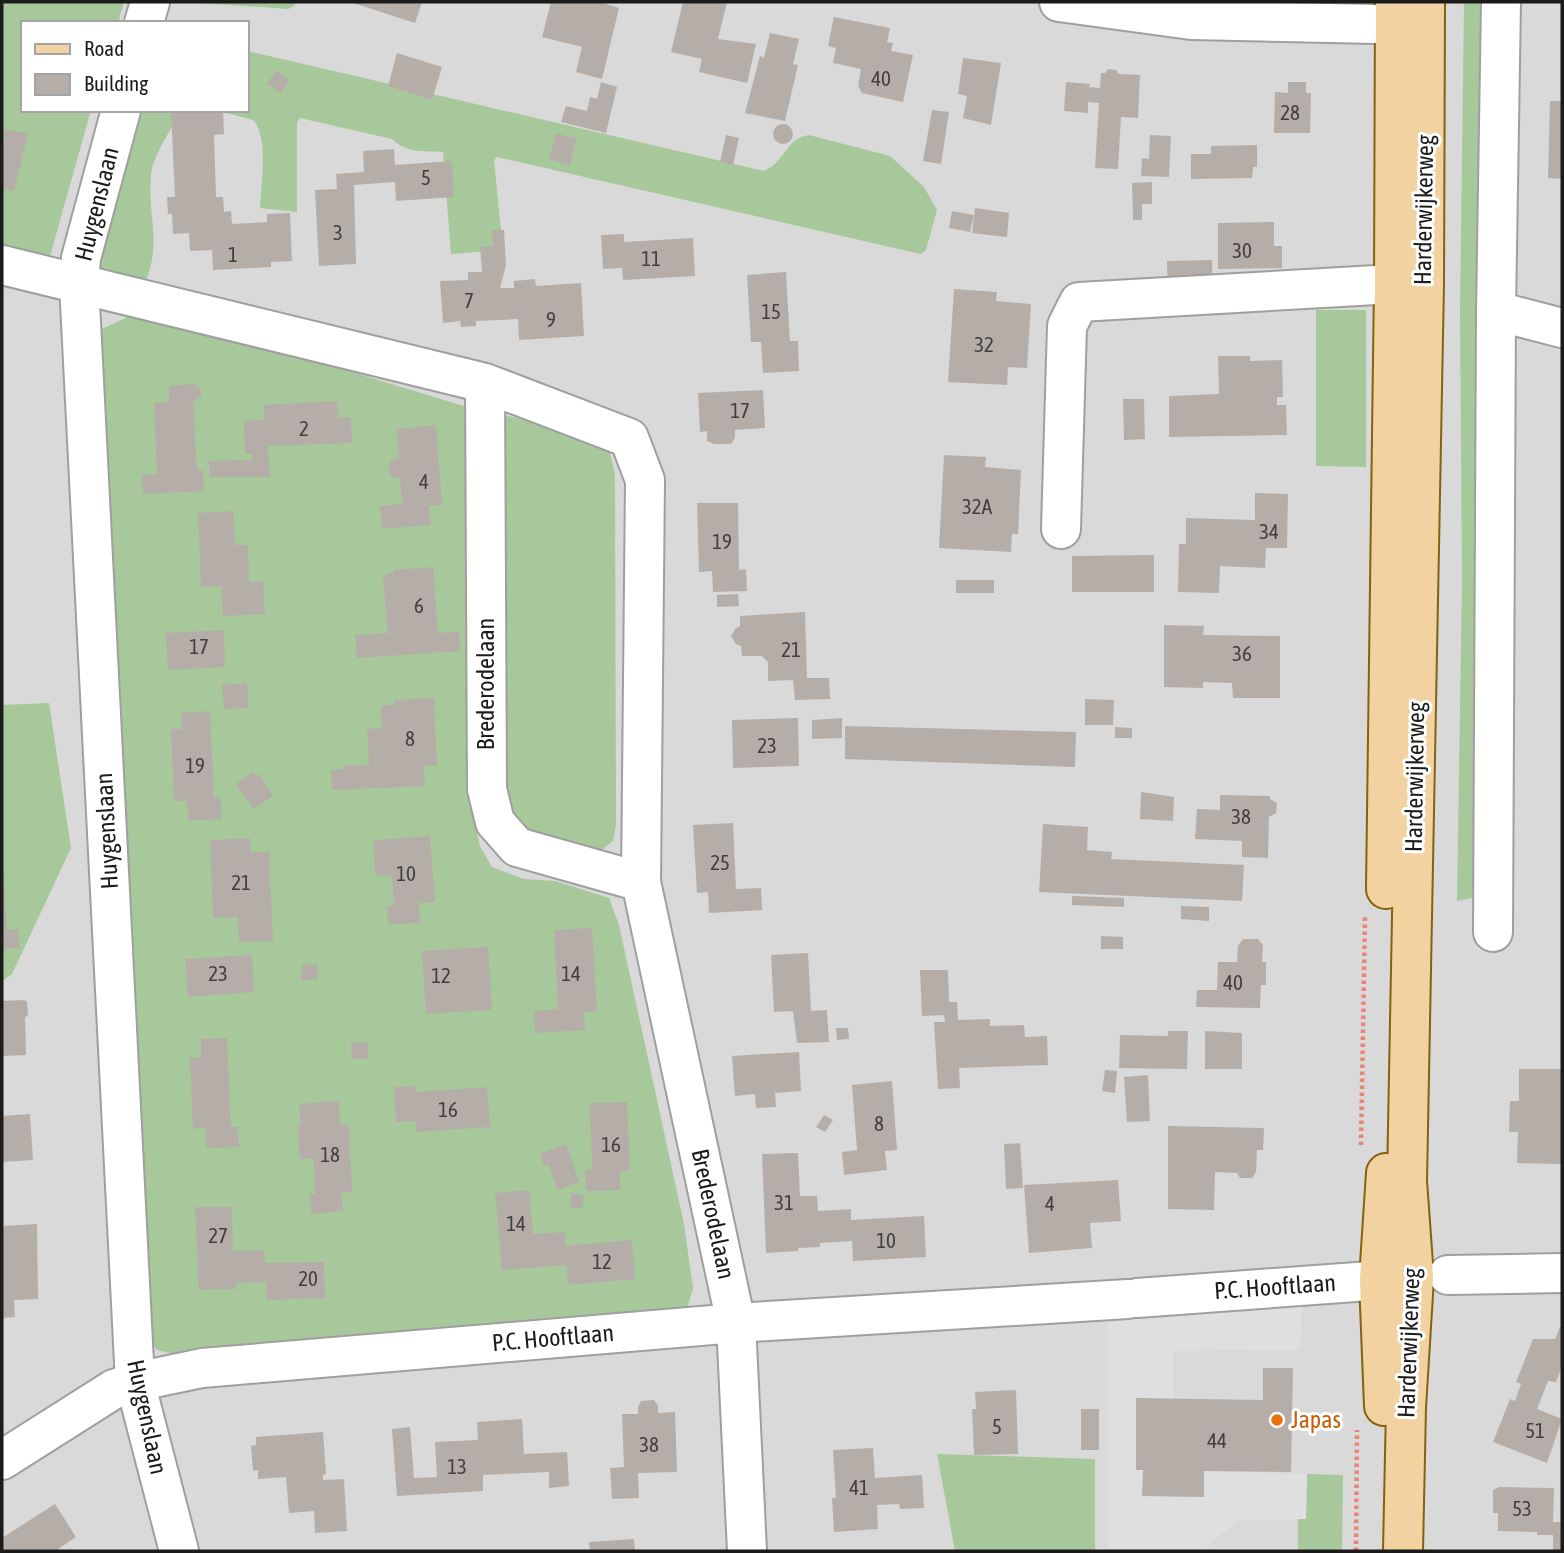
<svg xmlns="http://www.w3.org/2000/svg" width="1564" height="1553" font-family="'Asap Condensed',sans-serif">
	<rect width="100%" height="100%" fill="#ece9e2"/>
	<!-- residential -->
	<path fill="#d9d9d9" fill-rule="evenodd" d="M2 2H1562V1551H2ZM23 23H247V110H23Z"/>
	<!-- forest -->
	<path fill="#a6c89a" d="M2 2H124L118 23H23V110H91L47 267 2 256Z
		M188 2H295L294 6 288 9Z
		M1464 2H1490L1482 896 1457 901 1462 579 1460 313Z
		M247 51 764 171C785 162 785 139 809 135L890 156 924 187 937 210 926 250 921 254 497 157 494 160 503 250 451 254 443 152C424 151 406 153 392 139L300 118 297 122V212L260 208C261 186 269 136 253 120L215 110H247Z
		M132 110H182C172 128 153 155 151 175 147 218 164 246 142 289L92 276Z
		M1316 310H1366V467L1316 466Z
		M132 315 201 326 467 407 468 698 472 812 480 846 492 867 524 879 555 881 609 898 619 925 684 1224 693 1288 686 1312 175 1354 157 1350 145 1334 92 351 102 329Z
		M504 415 562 429 609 448 615 475 616 825 613 841 594 856 528 843 501 799Z
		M49 703 71 848 12 974 2 981V705Z
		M937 1454 1095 1459V1551H955Z
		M1307 1474 1343 1475 1342 1551H1298V1518H1306Z"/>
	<!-- parking -->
	<path fill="#dfdfdf" d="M1302 1306 1300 1350 1173 1351V1399H1137L1136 1470H1143V1496L1204 1497V1471L1307 1474 1306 1519 1240 1520 1217 1537 1206 1551H1108V1315Z"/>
	<!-- building -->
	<path fill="#b5aea8" d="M350 2H422L415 23Z
		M551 2H600L619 8 602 79 576 72 582 47 542 37Z
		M683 2H727L718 39 756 44 747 83 699 72 702 59 671 52Z
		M834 17 890 28 887 42 893 43 891 51 913 55 903 102 862 93 858 86 861 69 833 63 836 48 828 46Z
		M770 33 799 39 793 64 798 65 785 121 745 113 760 56 764 58Z
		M397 53 442 67 432 100 388 86Z
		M963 58 1001 63 991 125 963 118 967 96 958 94Z
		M1108 69 1116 70 1119 74 1140 75 1138 118 1121 117 1118 169 1095 168 1099 103 1088 102V113L1064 111 1066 82 1090 84 1089 87 1100 88 1101 73H1105Z
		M276 70 290 80 280 93 267 84Z
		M601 82 617 87 606 133 561 122 566 106 587 111 590 97 597 99Z
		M1288 82H1306V93H1311L1310 133H1274L1275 92 1288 93Z
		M1550 101H1562V179L1548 178Z
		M223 110 224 134 214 135 216 197H223L224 212 231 211 232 224 267 222V214L290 213 292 261 271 262V267L213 270 212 250 190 251 189 233 173 234 172 214H168L167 197H175L171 111Z
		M932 110 949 112 941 164 923 161Z
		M773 134a10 10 0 1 1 20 0a10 10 0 1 1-20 0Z
		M6 129 28 134 14 191 2 188V146Z
		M556 133 577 139 570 165 549 159Z
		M726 135 739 138 733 165 720 162Z
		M1150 135 1171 136 1169 177 1141 176 1142 158 1149 159Z
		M1257 145V167H1253L1252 178 1191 179V154H1211V146Z
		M394 149 395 165 452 161 454 197 396 201 395 182 354 185 356 264 319 266 315 190 337 189 336 174 364 172 363 151Z
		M1152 182V204H1142V220H1133L1132 183Z
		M975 208 1009 213 1007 237 972 233Z
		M952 211 974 215 970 232 949 228Z
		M1274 222V246H1282V268L1218 269V223Z
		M492 230H504L506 265 500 288H514V281L535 279 536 286 581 283 584 336 519 340 518 319 476 321V326L461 327 460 321 443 323 440 281 468 280V272H482L480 247 493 246Z
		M624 234V242L693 238 695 276 623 280 622 268 603 269 601 235Z
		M1212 260 1213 294 1168 295 1167 261Z
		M786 272 790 341H798L799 371 763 373 761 342H751L747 275Z
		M954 289 997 292 996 301 1031 304 1027 368 1008 367 1007 385 948 382Z
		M1218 356H1250V361L1282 360 1283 397H1277V405H1286L1287 435 1169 437V396L1219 394Z
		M195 384 201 389V397L193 401 197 471 203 470 204 491 143 494 142 475 157 474 154 403 169 402V386Z
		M763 390 765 428 735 430V438L731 444H714L707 441V431L700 432 698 393Z
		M1123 399H1144L1145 439 1124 440Z
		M337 401 338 418 351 417 352 443 268 446 270 477H210L209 461 252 460 253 454H245L244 421 264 420V405Z
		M436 425 442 505 429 506 431 525 382 529 380 506 402 504 400 477 393 478 390 475 389 464 391 460 399 459 397 429Z
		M944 455 986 457 985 467 1021 470 1018 534H1012L1011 552 939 548Z
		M1255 493 1288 494 1287 548H1266L1265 568 1220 566 1219 593 1178 592 1179 544H1186V518L1255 520Z
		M697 503H738L739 570 746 569 747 591 713 592 712 571 699 572Z
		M233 511 235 545H248L249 582 263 581 265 614 223 616 222 586 201 587 198 513Z
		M1154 555V592H1072V556Z
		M433 567 438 633 459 632 461 651 357 658 355 635 388 633 383 579 388 573H394L393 570Z
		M956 580H994V593H956Z
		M738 594 739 606 717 607V595Z
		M805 612 807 678H829L830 699 795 700 793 680 768 681V662L762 656H742L741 646 736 644 731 636 736 628 740 626V616Z
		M1164 625 1204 626 1203 635 1280 636V698H1233L1232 683 1203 682V688L1164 687Z
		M224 630 225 667 168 670 166 633Z
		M247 683 249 708 224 709 222 685Z
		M434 698 437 766H424L425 786 332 790 331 770 343 769V766L369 765 367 729 382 728 381 708 384 705H394V700Z
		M1085 699 1114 700 1113 725H1085Z
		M210 711 214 798 220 797 222 819 188 820 187 801H174L171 729H182L181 713Z
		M795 718H798L799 766 733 768 732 720Z
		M842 718V738L812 739V720Z
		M845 726 1076 732 1075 767 845 759Z
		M1115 727 1132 728V738H1115Z
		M253 772 256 776 259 774 273 796 254 809 236 784Z
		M1141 792 1174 797 1173 821 1140 819Z
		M1220 795 1270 796V799L1277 803 1276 813 1269 817 1268 858 1242 857V841L1195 839 1197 809 1220 810Z
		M733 823 736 889 761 888 762 910 709 913 708 892 697 893 693 825Z
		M1043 824 1088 827 1087 850 1112 852 1111 859 1244 865 1242 901 1039 892Z
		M430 836 435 902 419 903 420 923 388 924 387 907 394 905 392 875 379 876 375 873 374 842 375 840Z
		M250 838 251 852H269L273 941 239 942 238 917 213 918 210 840Z
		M2 875H4L7 930 18 929 19 948 2 949Z
		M1072 896 1124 898V907L1072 905Z
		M1181 906 1209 907V921L1181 919Z
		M592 928 597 1011 584 1012 585 1030 535 1033 534 1011 558 1009 554 930Z
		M1101 936 1123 937V949H1101Z
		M1243 939H1258L1263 945 1262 962H1266V985H1261L1260 1008 1196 1007 1197 990H1217L1218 962H1237L1238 946Z
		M488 947 492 1010 426 1014 422 951Z
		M808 953 811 1011 827 1010 829 1042 797 1043 793 1011 774 1012 771 955Z
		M252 955 254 992 188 997 185 959Z
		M317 964 318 979 301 980 302 965Z
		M920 970H948L949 1002H957L958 1020 990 1019V1026L1024 1025 1025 1037 1047 1036 1048 1065 959 1068 960 1088 938 1089 934 1022H945L944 1015 922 1016Z
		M24 1000 27 1002 28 1016 25 1017 26 1055 2 1056V1001Z
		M836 1028H848L849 1039 837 1040Z
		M1168 1031H1188L1187 1069 1119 1068 1120 1035 1168 1036Z
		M1205 1031 1242 1033V1069H1205Z
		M227 1038 231 1127H238L239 1147 206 1148 205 1128 193 1129 190 1058 201 1057V1039Z
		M368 1042V1059H352L351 1043Z
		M799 1052 801 1091 775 1093 776 1107 756 1108 755 1094 735 1096 732 1056Z
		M1519 1069H1562V1164L1517 1163 1518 1132H1509L1510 1101H1519Z
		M1105 1070 1117 1071 1115 1093 1102 1091Z
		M1148 1075 1150 1121 1127 1122 1124 1077Z
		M892 1081 897 1150 885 1151 887 1170 844 1175 842 1152 857 1150 852 1085Z
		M414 1086 416 1092 487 1087 490 1127 417 1132 416 1121 396 1122 394 1087Z
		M339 1101 340 1125H349L352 1192H342L343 1211 311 1214 310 1194H315L313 1158 300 1159 297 1126 301 1125 299 1104Z
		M627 1102 630 1170 620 1171V1190L586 1191 585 1169 592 1170 590 1103Z
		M30 1114 33 1160 2 1162V1116Z
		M824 1115 833 1120 825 1132 816 1127Z
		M1168 1126 1264 1128 1263 1150H1257L1256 1172 1252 1178H1240L1237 1173 1215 1172 1214 1210 1168 1209Z
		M1020 1143 1023 1188 1006 1189 1004 1144Z
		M566 1144 579 1182 557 1190 549 1165 544 1166 540 1153Z
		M798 1153 800 1196H817L818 1211 851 1209V1220L924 1216 926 1257 853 1261 852 1241 820 1243V1247L798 1248V1251L766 1253 762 1154Z
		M1118 1180 1121 1221 1090 1223 1092 1248 1029 1253 1024 1185Z
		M529 1190 533 1234 565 1232 566 1246 632 1240 635 1279 568 1285 566 1265 502 1270 495 1193Z
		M572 1193 584 1196 582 1209 569 1207Z
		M195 1207H232L233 1251 264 1250 265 1263 324 1262 325 1298 267 1300 266 1282 236 1283V1289L199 1290Z
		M37 1224 38 1299 14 1300 15 1317 2 1318V1226Z
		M1560 1327H1562V1366L1556 1382 1548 1381 1537 1409 1562 1419 1547 1463 1493 1442 1510 1399 1515 1401 1521 1384 1516 1382 1533 1339H1555Z
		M1263 1368H1293L1291 1472 1204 1471V1497L1142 1496 1143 1470H1136V1398L1263 1400Z
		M1016 1390 1018 1454 974 1455 972 1409H976L975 1392Z
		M654 1400 658 1406V1413L675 1412 677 1472 638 1473 639 1498 612 1499 610 1468 624 1467 622 1414H638V1407L641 1401Z
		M1081 1409H1099V1450H1081Z
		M522 1419 524 1454 567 1452 569 1486 549 1488V1472L483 1475V1491L397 1496 392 1429 410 1427 414 1478 437 1477 435 1442 478 1440 477 1422Z
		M323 1432 326 1474 323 1475V1480L344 1479 347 1531 315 1533 314 1511 289 1513 286 1477 258 1479V1470L253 1471 251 1446 256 1445V1437Z
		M873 1448 875 1478 922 1475 924 1508 900 1509 899 1504 877 1505 878 1529 834 1532 832 1498H836L833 1450Z
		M1499 1487 1554 1488 1553 1522H1562V1551H1553V1535H1537V1532L1498 1531V1513H1493V1490Z
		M55 1504 76 1537 55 1551H2V1538Z
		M634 1539 635 1551H590L589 1542Z"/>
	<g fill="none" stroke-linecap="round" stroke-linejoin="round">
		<defs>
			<path id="minor" d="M1059 2 1191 20 1376 24
				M144 23 150 2
				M121 110 81 258 79 283 135 1382 179 1551
				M2 265 485 383 629 438 645 480 641 882 736 1323 747 1551
				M1496 311 1562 328
				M485 383 487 789 495 822 517 847 641 882
				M1061 529 1067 326 1079 302 1394 284
				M1493 932 1496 311 1501 2
				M1448 1275 1562 1273
				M1137 1298 1411 1278
				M2 1460 114 1389 135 1382 202 1368 736 1323 1128 1299"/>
			<path id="major" d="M1386 889 1394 284 1395 2
				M1384 1406 1379 1280 1386 1173
				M1403 1551 1406 1407 1414 1278 1407 1181 1424 283 1425 2"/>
		</defs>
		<!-- minor casing -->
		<use href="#minor" stroke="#9f9f9f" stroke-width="42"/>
		<!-- major casing -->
		<use href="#major" stroke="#85620e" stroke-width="42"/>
		<!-- path -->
		<path stroke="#eb8474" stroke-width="4.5" stroke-dasharray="3.5 3.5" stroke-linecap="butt" d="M1361 1145 1365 916
			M1356 1551 1357 1430"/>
		<!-- minor -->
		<use href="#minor" stroke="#fff" stroke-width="38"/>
		<!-- major -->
		<use href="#major" stroke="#f2d2a1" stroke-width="38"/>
	</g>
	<!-- markers -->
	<circle fill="#e8710a" stroke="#fff" stroke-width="2.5" cx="1277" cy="1420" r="7"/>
	<g text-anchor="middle" stroke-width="6" stroke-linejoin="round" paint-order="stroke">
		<!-- number labels -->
		<g font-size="21" fill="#42403e">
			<text x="881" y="86">40</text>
			<text x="1290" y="120">28</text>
			<text x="426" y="185">5</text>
			<text x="338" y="240">3</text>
			<text x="1242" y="258">30</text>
			<text x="233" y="262">1</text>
			<text x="651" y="266">11</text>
			<text x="469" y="308">7</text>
			<text x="771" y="319">15</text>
			<text x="551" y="327">9</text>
			<text x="984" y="352">32</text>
			<text x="740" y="418">17</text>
			<text x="304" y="436">2</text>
			<text x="424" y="489">4</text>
			<text x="977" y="514">32A</text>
			<text x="1269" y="539">34</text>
			<text x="722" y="549">19</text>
			<text x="419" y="613">6</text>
			<text x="199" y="654">17</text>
			<text x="791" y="657">21</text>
			<text x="1242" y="661">36</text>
			<text x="410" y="746">8</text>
			<text x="767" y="753">23</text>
			<text x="195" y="773">19</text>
			<text x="1241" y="824">38</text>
			<text x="720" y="870">25</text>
			<text x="406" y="881">10</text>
			<text x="241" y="890">21</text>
			<text x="218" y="981">23</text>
			<text x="571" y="981">14</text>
			<text x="441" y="983">12</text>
			<text x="1233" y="990">40</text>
			<text x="448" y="1117">16</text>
			<text x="879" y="1131">8</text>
			<text x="611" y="1152">16</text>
			<text x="330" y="1162">18</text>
			<text x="784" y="1210">31</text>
			<text x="1050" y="1211">4</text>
			<text x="516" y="1231">14</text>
			<text x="218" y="1243">27</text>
			<text x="886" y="1248">10</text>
			<text x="602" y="1269">12</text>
			<text x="308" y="1286">20</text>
			<text x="997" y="1434">5</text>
			<text x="1535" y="1438">51</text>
			<text x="1217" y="1448">44</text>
			<text x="649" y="1452">38</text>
			<text x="457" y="1474">13</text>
			<text x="859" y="1495">41</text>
			<text x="1522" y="1516">53</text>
		</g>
		<!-- street labels -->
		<g font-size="24" fill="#1b1b1b" stroke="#fff">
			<text transform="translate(97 204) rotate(-76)" y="8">Huygenslaan</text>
			<text transform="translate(1424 210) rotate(-89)" y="8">Harderwijkerweg</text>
			<text transform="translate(486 684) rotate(-90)" y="8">Brederodelaan</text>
			<text transform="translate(1415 777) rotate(-89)" y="8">Harderwijkerweg</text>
			<text transform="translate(107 831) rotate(-93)" y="8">Huygenslaan</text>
			<text transform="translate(713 1214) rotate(78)" y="8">Brederodelaan</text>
			<text transform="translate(1275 1287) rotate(-4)" y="8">P.C. Hooftlaan</text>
			<text transform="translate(553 1338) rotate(-5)" y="8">P.C. Hooftlaan</text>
			<text transform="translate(1409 1343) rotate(-88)" y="8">Harderwijkerweg</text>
			<text transform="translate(147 1417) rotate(78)" y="8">Huygenslaan</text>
		</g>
		<!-- food labels -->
		<g font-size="24" fill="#c56008" stroke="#fff" text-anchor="start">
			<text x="1291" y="1428">Japas</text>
		</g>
	</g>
	<!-- border -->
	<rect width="1564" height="1553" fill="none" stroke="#1b1b1b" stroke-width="7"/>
	<!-- legend -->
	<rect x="21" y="21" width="228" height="91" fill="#ffffff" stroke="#a4a4a4" stroke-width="2"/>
	<rect x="35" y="44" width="35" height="10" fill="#f2d2a1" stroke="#a4a4a4" stroke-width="2"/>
	<text x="84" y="56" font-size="21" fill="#1b1b1b">Road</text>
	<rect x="35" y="74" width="35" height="21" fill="#b5aea8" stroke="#a4a4a4" stroke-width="2"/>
	<text x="84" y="91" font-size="21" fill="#1b1b1b">Building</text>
</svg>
